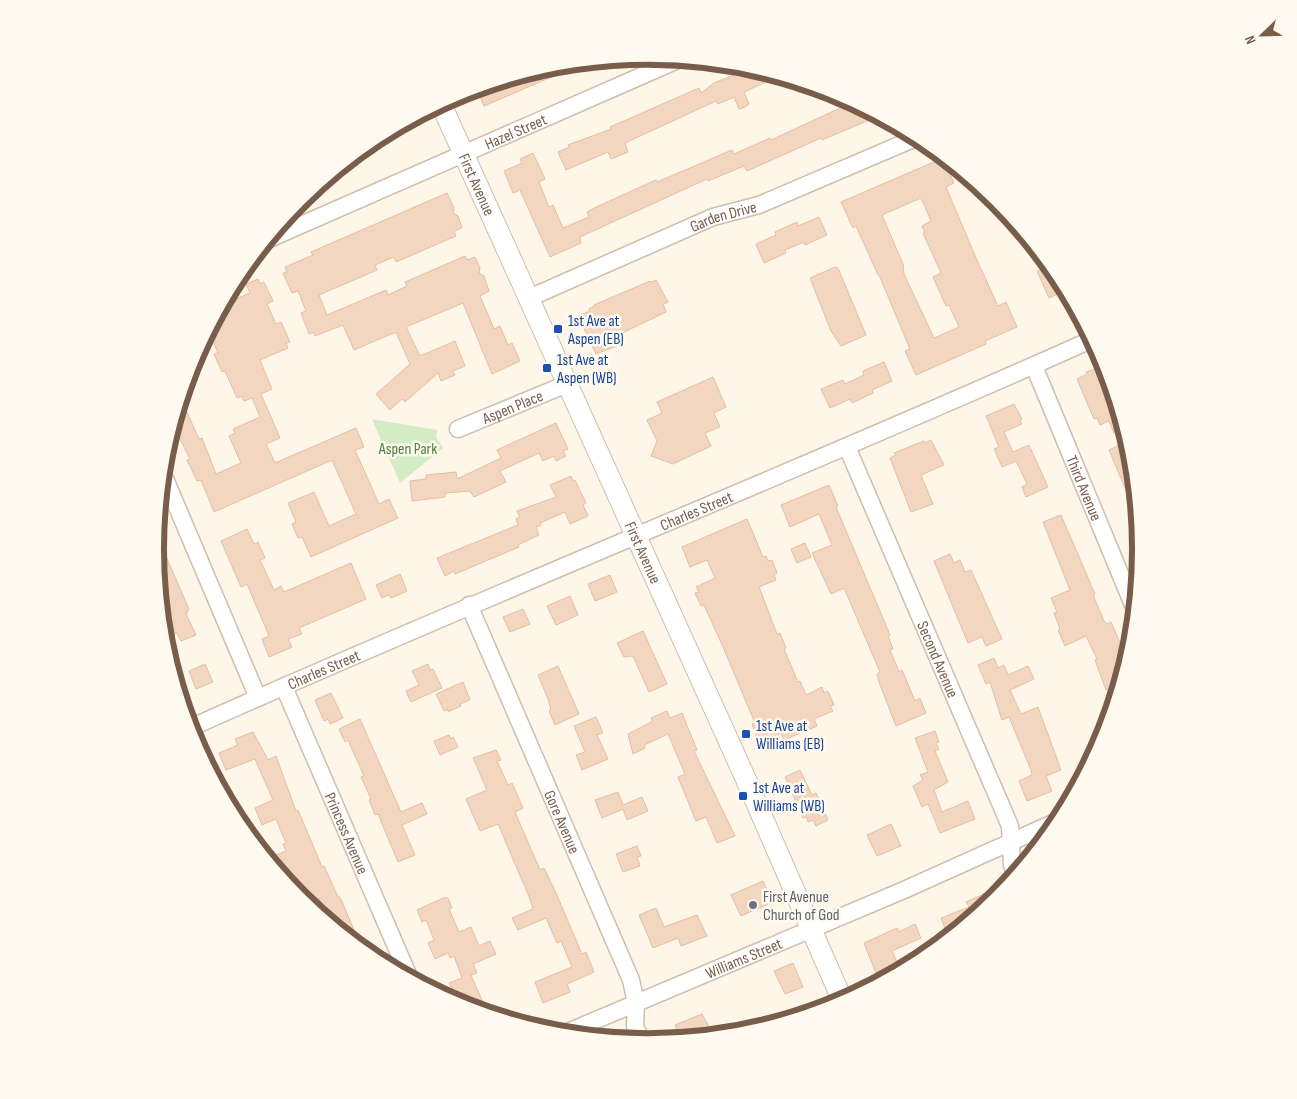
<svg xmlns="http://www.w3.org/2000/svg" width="1297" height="1099" font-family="'Sofia Sans Condensed',sans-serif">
	<rect width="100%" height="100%" fill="#fdf6e9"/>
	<!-- green -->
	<path fill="#d4ecc6" d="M372 419 437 430 436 437 443 448 400 483Z"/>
	<!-- building -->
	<path fill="#f3d6bf" stroke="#e6be9f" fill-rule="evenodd" d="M576 63 577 66 484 106 477 89 553 66Z
		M752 68 779 76 744 92 749 104 745 107 739 109 734 97 718 104 716 101 625 143 628 152 611 159 608 152 566 170 558 152 569 147 568 145 611 129 610 127 699 88 701 93 714 83Z
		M853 102 879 116 822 140 821 138 747 171 744 166 708 181 707 179 580 237 581 243 550 257 520 190 513 193 504 171 522 163 520 159 533 153 545 179 539 182 549 207 553 205 563 228 589 217 587 212 594 208 656 180 657 182 732 150 734 154 770 138 771 140Z
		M943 158 954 183 946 187 976 258 998 306 1006 302 1017 327 985 341 986 344 916 375 905 351 910 349 879 275H878L856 226 853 228 841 202ZM921 198 931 221 922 226 925 233H923L941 273 933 277 946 306 949 305 959 327 934 338 904 274 903 264 882 215Z
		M447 193 454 208 453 213 458 216 462 228 454 231 456 236 396 262 394 257 375 265 377 270 319 295 327 315 386 290 388 295 407 286 405 282 465 256 467 260 475 257 480 268 479 273 484 276 489 291 480 296 494 329 500 326 508 345 512 343 520 361 492 374 463 303 406 327 420 356 455 341 465 366 453 371 455 375 441 381 438 373 405 402 402 399 390 410 376 394 410 364 396 332 354 350 343 325 315 336 313 332 309 334 301 313 306 311 298 291 292 293 283 273 287 272 285 267 313 255 311 252Z
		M819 217 827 235 805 245 804 242 785 250 786 253 764 263 756 244 776 235 775 232 797 222 798 226Z
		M1050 265 1066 290 1049 298 1037 271Z
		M835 267 838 268 866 335 841 346 831 331 810 278Z
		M258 279 260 284 264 282 273 301 267 304 276 324 281 322 290 342 286 343 288 348 260 360 272 389 261 394 280 438 266 444 275 463 356 428 364 447 355 450 379 504 389 499 398 518 311 557 302 537 298 538 292 524 296 522 288 503 314 492 329 526 356 514 332 460 214 512 201 480 197 481 187 460 190 459 173 425 181 399 199 439 202 438 216 474 241 463 229 436 235 433 233 429 260 417 252 398 244 401 242 396 237 398 225 371 222 372 214 354 218 353 209 331 227 297 229 302 250 293 246 284Z
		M656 280 668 302 663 304 666 312 620 334 624 343 596 354 578 316 590 311 589 309 594 306V305L650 281 651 282Z
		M884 362 892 381 872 390 873 393 852 403 850 399 830 408 821 389 843 380 845 384 864 375 863 371Z
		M1106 366 1114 392H1112L1125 429 1114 433 1109 421 1100 425 1097 418 1094 419 1077 379 1087 374 1086 372Z
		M713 377 726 407 714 413 720 427 705 433 711 446 673 464 651 456 657 441 647 420 662 413 657 402Z
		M1014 404 1022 419 1020 420 1022 424 1004 432 1013 452 1029 445 1048 487 1026 497 1022 487 1027 484 1016 461 1002 467 994 449 999 447 986 416Z
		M556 423 568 449 563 451 566 456 556 461 554 456 543 461 539 453 500 471 506 482 474 497 470 491 445 493V497L412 501 410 481 426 479V475L456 472 457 479 501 458 497 450Z
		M931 440 944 465 921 475 933 504 911 512 890 458 896 455 894 453 924 441 925 443Z
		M1122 444 1128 454H1132L1138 514H1136L1109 450Z
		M571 476 573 481 575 480 586 503 583 505 588 516 570 524 565 512 540 523 541 525 536 527 539 535 518 545 519 547 455 574 454 571 445 576 437 558 518 525 516 519 520 517 517 511 556 497 550 485Z
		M829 485 838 506 836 507 890 635 888 636 893 649 890 650 899 672 902 670 915 701 920 698 926 713 896 726 879 682 877 674 880 672 844 588 831 594 812 553 832 545 819 514 790 527 781 505Z
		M1061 515 1095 594 1093 595 1104 621 1107 624 1111 622 1125 654 1131 651 1116 699 1111 688 1106 690 1095 660 1097 659 1086 636 1065 646 1058 630 1060 629 1054 613 1057 612 1051 598 1070 590 1043 522Z
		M747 519 763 557 766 556 768 561 772 560 777 573 774 575 776 580 759 587 777 634 780 633 786 648 784 649 798 682 800 681 806 695 822 687 824 693 828 691 834 705 830 706 833 711 814 719 817 726 784 740 781 733 763 741 760 736 757 737 752 724 755 723 723 647 704 605 701 606 695 593 699 592 696 587 715 578 707 560 690 567 682 547Z
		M247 529 254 544 258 542 265 558 260 560 274 590 281 586 284 592 351 563 366 599 299 628 302 634 288 639 292 647 269 657 262 639 269 636 247 584 241 587 221 541Z
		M157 536 189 609 186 614 196 635 181 641 177 633 172 635 161 609 155 549Z
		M805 543 811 557 797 563 791 549Z
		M950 554 954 563 960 560 965 572 971 570 1002 639 986 646 982 637 968 643 934 561Z
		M400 574 407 591 391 598 389 595 382 598 376 585Z
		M610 575 617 592 595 601 588 584Z
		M570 596 578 615 556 625 547 606Z
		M523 609 530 624 510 632 503 617Z
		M643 631 667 684 649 692 633 656 624 657 617 643Z
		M994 658 998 668 1004 665 1008 675 1028 666 1034 679 1010 690 1021 714 1038 707 1061 770 1046 776 1052 791 1027 801 1019 781 1032 775 1031 770 1009 717 1002 720 990 682 986 684 978 665Z
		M205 664 213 682 196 689 189 671Z
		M428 664 430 670 433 669 442 688 411 702 406 691 419 685 412 671Z
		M558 666 579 714 555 725 549 711 551 710 548 699 538 675Z
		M463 682 470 700 460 704 461 706 448 712V709L444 711 436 694Z
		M331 693 343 718 330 724 328 719 324 721 315 700Z
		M667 711 670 718 682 713 697 750 694 751 735 836 717 843 706 817 696 821 678 777 685 774 668 734 644 745 645 748 633 754 628 734 653 721 651 718Z
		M596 717 603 733 597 735 608 759 582 770 576 755 585 752 574 726Z
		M360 719 401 812 422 803 427 814 402 825 415 855 398 862 378 814 375 815 369 800 371 799 361 777 364 776 348 740 345 742 339 729Z
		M935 731 939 742 936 743 939 749 935 751 948 782 934 790 942 812 968 801 975 819 940 833 928 804 922 807 913 786 923 780 920 775 928 772 915 738Z
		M253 732 268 760 276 756 296 811 298 810 322 867 324 866 338 897H340L362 949 329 923 319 898 306 903 267 859 286 851 283 844 286 843 276 819 262 825 255 808 273 800 255 759 226 770 219 753 238 745 235 739Z
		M449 735 451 739 453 737 458 747 440 755 434 741Z
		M496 750 501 760 497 761 508 785 512 783 523 808 515 812 540 870 544 868 556 893 582 954 586 952 594 972 567 984 570 992 543 1003 535 982 572 967 561 941 557 943 546 918 518 930 512 918 533 909 530 899 498 824 480 831 466 799 487 790 473 758Z
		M800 770 812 795 816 793 828 820 816 826 813 820 808 822 806 817 803 818 785 777Z
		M618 792 623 805 642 797 648 811 627 820 623 809 602 818 595 800Z
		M891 824 901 846 877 856 867 835Z
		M637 846 641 856 637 857 640 866 623 872 616 854Z
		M763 881 771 898 768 904 741 916 731 895Z
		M984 894 986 900 996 896 997 898 973 918 946 931 941 918 969 907 966 902Z
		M443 898H448L452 908 449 909 459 932 471 927 479 946 490 941 496 954 473 964 477 973 471 975 488 1014 459 1005 448 999 455 996 449 983 462 978 454 956 450 958 448 953 435 959 428 943 434 940 426 920 422 922 417 910Z
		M656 908 664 927 697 915 707 936 681 946 678 938 653 948 639 915Z
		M915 924 921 938 892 951 901 971 879 981 864 943 897 928 899 932Z
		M793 963 803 987 785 994 774 971Z
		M702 1014 714 1036 677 1040 674 1032 677 1030 675 1025Z"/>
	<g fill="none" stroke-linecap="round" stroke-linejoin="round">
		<defs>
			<g id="minor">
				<path id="s1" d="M269 239 680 59"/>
				<path id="s2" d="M529 298 713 217 759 205 918 137"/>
				<path id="s3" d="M1034 366 1136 612"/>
				<path id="s4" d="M458 429 567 384"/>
				<path id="s5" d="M847 447 1010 826 1012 865 1016 875"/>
				<path d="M163 474 258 698"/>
				<path id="s6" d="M469 605 631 980 636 1003 635 1026 642 1042"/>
				<path id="s7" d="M284 687 410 979"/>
				<path id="s8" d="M190 728C489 594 794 473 1093 339"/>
				<path id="s9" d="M563 1034 904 890 1060 820"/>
			</g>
			<g id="tertiary">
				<path id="s10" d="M441 104 744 775 843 1002"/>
			</g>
		</defs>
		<!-- minor casing -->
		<use href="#minor" stroke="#d0bead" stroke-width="19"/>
		<!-- tertiary casing -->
		<use href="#tertiary" stroke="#d0bead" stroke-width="22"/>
		<!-- minor -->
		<use href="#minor" stroke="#fff" stroke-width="16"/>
		<!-- tertiary -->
		<use href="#tertiary" stroke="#fff" stroke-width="20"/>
	</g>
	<!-- markers -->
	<g fill="#1a4fb4" stroke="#fffaf0" stroke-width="2">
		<rect x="553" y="324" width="10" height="10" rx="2.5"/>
		<rect x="542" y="363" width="10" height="10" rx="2.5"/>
		<rect x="741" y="729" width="10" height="10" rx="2.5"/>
		<rect x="738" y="791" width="10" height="10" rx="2.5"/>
	</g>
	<circle fill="#6b7280" stroke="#fffaf0" stroke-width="2" cx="753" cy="905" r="5"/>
	<g text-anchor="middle" stroke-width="5" stroke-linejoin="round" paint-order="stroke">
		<!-- street labels -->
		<g font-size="16" fill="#795d4b" stroke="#fffaf0">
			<text dy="6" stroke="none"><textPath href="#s1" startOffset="269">Hazel Street</textPath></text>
			<text dy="6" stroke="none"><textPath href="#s10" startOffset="88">First Avenue</textPath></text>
			<text dy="6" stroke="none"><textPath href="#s2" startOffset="211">Garden Drive</textPath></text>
			<text dy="6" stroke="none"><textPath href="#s4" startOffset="59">Aspen Place</textPath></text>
			<text dy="6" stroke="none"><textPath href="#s3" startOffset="132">Third Avenue</textPath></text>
			<text dy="6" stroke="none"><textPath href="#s8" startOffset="551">Charles Street</textPath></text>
			<text dy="6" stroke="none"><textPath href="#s10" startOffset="492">First Avenue</textPath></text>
			<text dy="6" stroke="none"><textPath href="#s5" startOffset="231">Second Avenue</textPath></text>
			<text dy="6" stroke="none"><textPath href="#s8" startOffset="146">Charles Street</textPath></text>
			<text dy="6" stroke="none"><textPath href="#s6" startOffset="236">Gore Avenue</textPath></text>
			<text dy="6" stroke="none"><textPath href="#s7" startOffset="159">Princess Avenue</textPath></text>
			<text dy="6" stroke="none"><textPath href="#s9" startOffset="196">Williams Street</textPath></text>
		</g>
		<!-- transit labels -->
		<g font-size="16" fill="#164399" stroke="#fffaf0" text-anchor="start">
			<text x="568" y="326">1st Ave at<tspan x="568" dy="18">Aspen (EB)</tspan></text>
			<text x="557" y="365">1st Ave at<tspan x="557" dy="18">Aspen (WB)</tspan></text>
			<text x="756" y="731">1st Ave at<tspan x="756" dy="18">Williams (EB)</tspan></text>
			<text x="753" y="793">1st Ave at<tspan x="753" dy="18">Williams (WB)</tspan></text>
		</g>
		<!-- park labels -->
		<g font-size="16" fill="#527f42" stroke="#fffaf0">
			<text x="408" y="454">Aspen Park</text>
		</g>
		<!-- worship labels -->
		<g font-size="16" fill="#5b616d" stroke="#fffaf0" text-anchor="start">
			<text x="763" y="902">First Avenue<tspan x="763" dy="18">Church of God</tspan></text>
		</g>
	</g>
	<!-- crop -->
	<path d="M0 0H1297V1099H0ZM164 549a484 484 0 1 1 968 0a484 484 0 1 1-968 0Z" fill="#fffaf0" fill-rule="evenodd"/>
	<path fill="none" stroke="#795d4b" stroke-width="6" d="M164 549a484 484 0 1 1 968 0a484 484 0 1 1-968 0Z"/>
	<!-- north arrow -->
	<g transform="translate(1262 35) rotate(247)" stroke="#fffaf0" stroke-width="4" paint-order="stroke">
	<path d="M0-4L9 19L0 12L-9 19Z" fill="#795d4b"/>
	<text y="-8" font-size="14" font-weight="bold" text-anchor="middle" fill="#795d4b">N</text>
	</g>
</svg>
